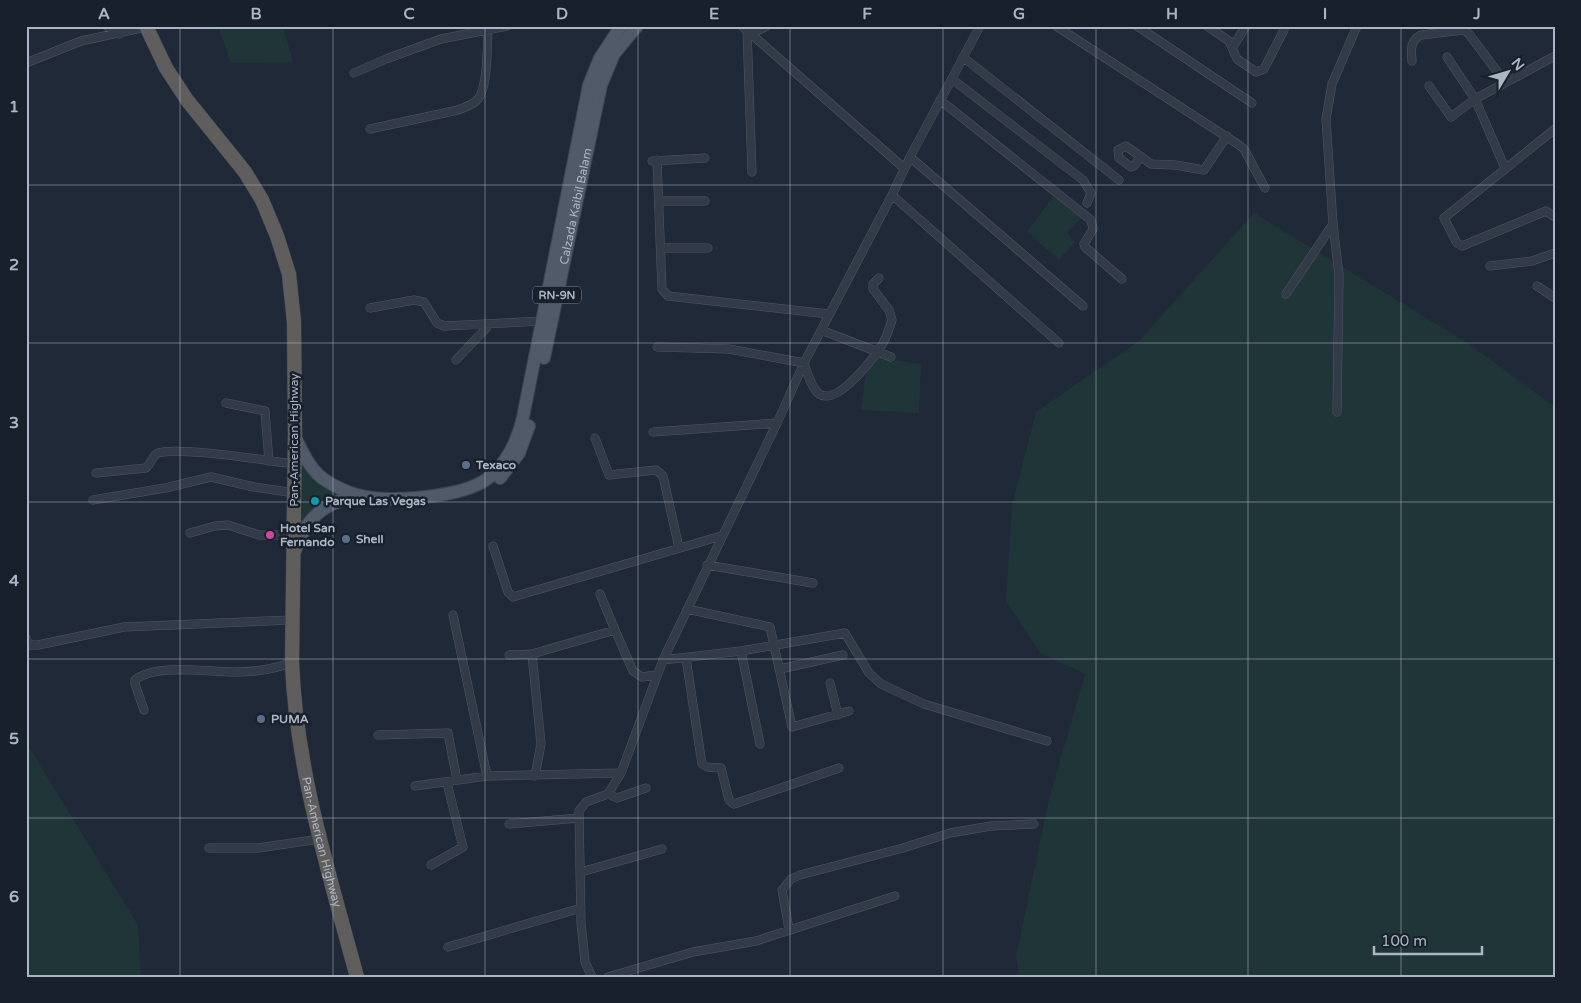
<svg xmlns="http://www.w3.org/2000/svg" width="1581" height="1003" font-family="'Varela Round',sans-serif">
	<rect width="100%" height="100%" fill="#1f2937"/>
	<!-- green -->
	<path fill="#203538" d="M218 26H283L293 62 231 63Z
		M1056 192 1084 215 1067 232 1075 242 1059 260 1027 232Z
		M1254 213 1466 342 1555 407V977H1019L1016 956 1049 799 1085 674 1040 653 1006 601 1012 505 1036 412 1139 341Z
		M868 356 921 364 919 413 861 410Z
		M298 457 352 494 300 533Z
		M26 742 138 925 141 977H26Z"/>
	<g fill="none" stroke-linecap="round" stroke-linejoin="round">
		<defs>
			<path id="minor" d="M107 26 119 34
				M742 26 904 168
				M1056 26 1239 145 1244 149 1265 188
				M1137 26 1252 103
				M1207 26 1229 41 1237 59 1256 72 1264 69 1284 30
				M747 31 752 172
				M751 34 767 26
				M1232 48 1246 26
				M963 57 1119 180
				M1412 61C1411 49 1410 41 1421 35L1464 30 1469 34 1505 82
				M26 63 81 41 146 27
				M354 73 386 59 441 39 507 26
				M952 79 1083 180 1091 193 1087 203
				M1429 86 1451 117 1475 99 1447 57
				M940 100 1091 220 1093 229 1084 244 1085 247 1122 279
				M370 129 458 110C465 107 473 105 478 99 488 87 487 46 488 30
				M1555 129 1444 218 1457 243 1462 246 1546 211 1555 217
				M910 157 1083 306
				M1140 157 1134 166 1131 167 1119 158 1118 150 1126 146 1151 164 1175 165 1204 170 1227 136
				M657 160 662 289 668 296 829 314
				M652 161 705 158
				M1505 168 1475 99 1555 56
				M892 195 1059 343
				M660 201H705
				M662 248H708
				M1490 266 1532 261 1555 253
				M1537 286 1555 298
				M1286 294 1333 224
				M370 308 414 300 424 302 437 323 444 326 542 321
				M821 330 891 357
				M657 347 729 349 804 363C807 372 811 387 819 394 837 406 871 361 880 348 886 340 889 329 892 320L889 310 873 289V284L879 278
				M456 360 490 324
				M226 403 265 411 269 461
				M1337 412 1339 275 1333 224 1326 119 1332 84 1357 26
				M653 432 777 423
				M595 438 609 475 656 470 663 476 679 548
				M96 473 146 468C151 463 152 456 158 453 179 446 268 461 295 464
				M93 500 165 488 211 477 254 487 295 493
				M190 533 215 526 228 525 259 535H294
				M493 546 508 592 513 597 721 536
				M707 565 813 583
				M600 594 615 630
				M687 609 770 627 792 727 849 711
				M453 615 487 776
				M26 638 29 645H38L124 627 292 620
				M741 651 760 744
				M532 654 541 744 535 776
				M509 655 532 654 615 630 633 671 642 677 656 675
				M686 658 702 764 707 767 721 768 729 800 734 804 839 768
				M663 660 741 651 845 633 869 673 881 684 924 704 1047 741
				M780 669 843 655
				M830 683 838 715
				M144 710 135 684V680C156 663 208 672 235 672 254 672 273 670 292 662
				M378 735 448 733 457 780
				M415 786 487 776 621 773
				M608 794 617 798 646 788
				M509 824 579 818
				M209 848H258L320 839
				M431 865 463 847 447 783
				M581 872 662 849
				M789 929 782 890 791 879 800 875 903 848 950 833 991 826 1034 824
				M448 947 581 908
				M592 977 585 962 581 923 579 811 586 802 608 794 621 773 663 660 777 423 804 363 892 195 910 157 980 26
				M608 977 693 952 756 941 895 896"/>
			<g id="primary">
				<path id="s1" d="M544 358 601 85 614 54 637 26"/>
				<path d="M295 437C303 453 310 470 325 480 334 486 347 492 357 495 387 503 461 498 487 479 506 465 518 440 523 417L589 85 600 58 621 26"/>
				<path d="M500 478 519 453 529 426"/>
				<path d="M295 551C307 516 322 506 355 495"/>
			</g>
			<g id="trunk">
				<path id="s2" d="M146 26 166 68 187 100 245 172 262 200 277 236 289 274 294 322 295 433 292 662C296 770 329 873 357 977"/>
			</g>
		</defs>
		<!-- minor casing -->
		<use href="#minor" stroke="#505865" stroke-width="9"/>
		<!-- primary casing -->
		<use href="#primary" stroke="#3c4451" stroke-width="14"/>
		<!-- trunk casing -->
		<use href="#trunk" stroke="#3d4552" stroke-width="15"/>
		<!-- minor -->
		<use href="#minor" stroke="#323b47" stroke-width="8"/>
		<!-- primary -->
		<use href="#primary" stroke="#505a68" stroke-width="12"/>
		<!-- trunk -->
		<use href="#trunk" stroke="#5f5e5c" stroke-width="14"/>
	</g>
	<!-- grid -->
	<path fill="none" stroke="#acb5c4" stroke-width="1" stroke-opacity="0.55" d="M180 26V977M333 26V977M485 26V977M638 26V977M790 26V977M943 26V977M1096 26V977M1248 26V977M1401 26V977M26 185H1555M26 343H1555M26 502H1555M26 659H1555M26 818H1555"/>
	<!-- markers -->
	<g fill="#5c6f8a" stroke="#18202c" stroke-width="2">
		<circle cx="466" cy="465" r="5"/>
		<circle cx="346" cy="539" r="5"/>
		<circle cx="261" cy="719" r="5"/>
	</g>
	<circle fill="#0f9aa8" stroke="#18202c" stroke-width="2" cx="315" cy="501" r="5"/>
	<circle fill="#d1479c" stroke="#18202c" stroke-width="2" cx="270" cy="535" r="5"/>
	<g text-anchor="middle" stroke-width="5" stroke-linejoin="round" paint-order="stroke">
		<!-- shield labels -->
		<rect fill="#18202c" stroke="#808896" stroke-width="1" x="533" y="286.5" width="48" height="17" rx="4"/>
		<g font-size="11" font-weight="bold" fill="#acb5c4">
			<text x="557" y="299">RN-9N</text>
		</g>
		<!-- street labels -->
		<g font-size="12" fill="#acb5c4" stroke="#18202c">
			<text dy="4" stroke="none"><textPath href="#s1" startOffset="155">Calzada Kaibil Balam</textPath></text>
			<text transform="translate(294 440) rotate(-90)" y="4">Pan-American Highway</text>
			<text dy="4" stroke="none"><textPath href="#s2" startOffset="860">Pan-American Highway</textPath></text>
		</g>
		<!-- poi labels -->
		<g font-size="12" font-weight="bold" fill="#acb5c4" stroke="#18202c" text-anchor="start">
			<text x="476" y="469">Texaco</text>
			<text x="325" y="505">Parque Las Vegas</text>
			<text x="280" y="532">Hotel San<tspan x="280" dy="14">Fernando</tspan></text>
			<text x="356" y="543">Shell</text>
			<text x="271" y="723">PUMA</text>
		</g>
	</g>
	<!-- border -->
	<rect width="1581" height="1003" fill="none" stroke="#18202c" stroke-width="55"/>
	<!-- north arrow -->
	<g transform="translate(1508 72) rotate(52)" stroke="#18202c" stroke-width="4" paint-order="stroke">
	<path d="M0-4L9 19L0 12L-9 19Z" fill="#acb5c4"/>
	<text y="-8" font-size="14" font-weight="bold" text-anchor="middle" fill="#acb5c4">N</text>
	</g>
	<!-- scale -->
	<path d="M1374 946v8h108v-8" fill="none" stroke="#acb5c4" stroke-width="2.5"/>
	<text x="1381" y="946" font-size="15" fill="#acb5c4" stroke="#18202c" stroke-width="4" paint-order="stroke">100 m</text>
	<rect x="28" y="28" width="1526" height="948" fill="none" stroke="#acb5c4" stroke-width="2"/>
	<g font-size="16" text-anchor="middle" font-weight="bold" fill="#acb5c4">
		<text x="104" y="19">A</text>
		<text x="256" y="19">B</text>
		<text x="409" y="19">C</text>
		<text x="562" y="19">D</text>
		<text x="714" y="19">E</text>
		<text x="867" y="19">F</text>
		<text x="1019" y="19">G</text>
		<text x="1172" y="19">H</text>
		<text x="1325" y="19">I</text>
		<text x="1477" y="19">J</text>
		<text x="14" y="112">1</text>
		<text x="14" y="270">2</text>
		<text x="14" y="428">3</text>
		<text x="14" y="586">4</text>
		<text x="14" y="744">5</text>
		<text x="14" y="902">6</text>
	</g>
</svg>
